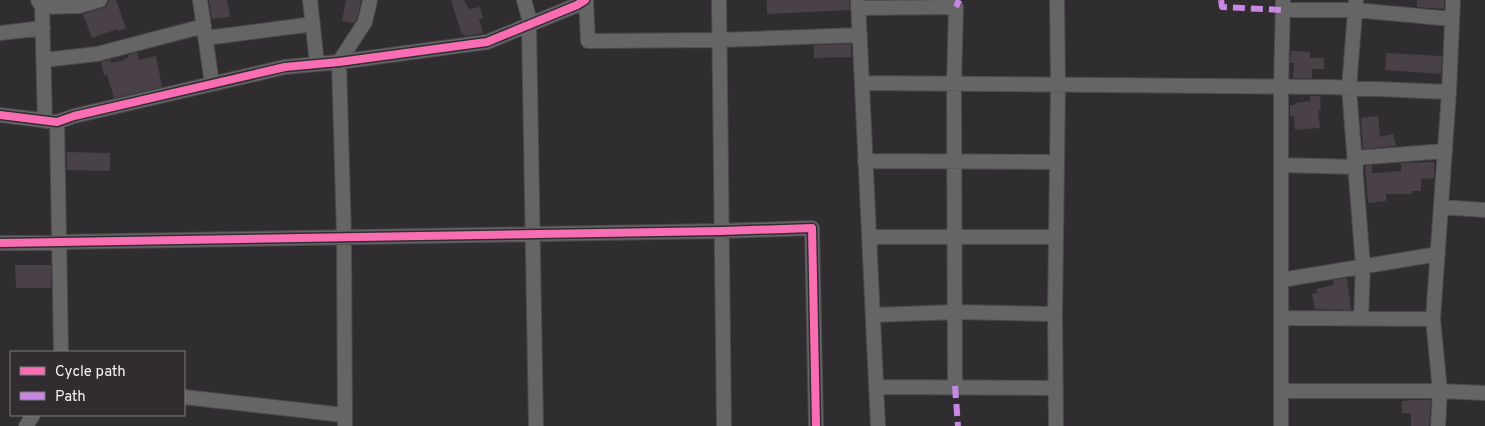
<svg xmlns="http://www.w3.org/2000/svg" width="1485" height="426" font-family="Overpass,sans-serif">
	<rect width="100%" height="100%" fill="#2f2d2f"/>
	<!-- building -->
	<path fill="#494048" d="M109 0H116L126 28 118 31 117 29 92 38 83 14 103 8 107 6Z
		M209 0H227L230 17 212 19Z
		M346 0H361L357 19 354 23 342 21Z
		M451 0H464L469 9 480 7 483 18 479 19 483 33 465 36 464 34 462 35Z
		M767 0H849L850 10 767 14Z
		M1417 0H1444V9L1417 7Z
		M851 44V57L814 58V45Z
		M1291 51 1310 52V58H1324V69H1312V78H1293L1294 63H1290Z
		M137 52 139 60 156 56 162 87 114 98 107 75H104L101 62 110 60 111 63 121 61 129 57 128 55Z
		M1386 53 1442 56 1441 74 1385 70Z
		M1310 96H1320L1321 110 1318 111 1320 128 1295 130 1294 116H1290V105H1295V103L1310 101Z
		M1378 116 1380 137 1393 134 1396 146 1363 149 1361 118Z
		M67 152 110 153V171L67 170Z
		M1434 162V178L1421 179V191H1412V194H1386V201L1368 203 1365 166 1372 165V173H1377L1401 171V163Z
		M15 265H51V288H16Z
		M1347 278 1351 310 1315 309 1312 294 1317 293 1316 289 1334 285 1333 280Z
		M1413 400H1431L1429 426H1411V413H1402V401Z"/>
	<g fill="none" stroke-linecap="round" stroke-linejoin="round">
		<defs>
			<path id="street" d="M38 0 42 7 45 121
				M200 0 212 84
				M310 0 317 64
				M524 0 531 25
				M586 0 588 41 720 40 860 35
				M719 0 724 426
				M858 0 878 426
				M1356 0 1349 88 1363 266 1361 318
				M42 7 79 6 100 0
				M858 8 956 7 954 85 955 386
				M1283 10H1355L1452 19
				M529 26 536 426
				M0 33 43 28
				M206 38 313 24
				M44 60 97 54 204 26
				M862 83 1330 87 1449 92
				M0 115 57 122 74 116 285 67 339 62 487 42 577 5 585 0
				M57 122 61 352
				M1355 158 1445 151
				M865 161 1057 162
				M1281 165 1356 167
				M1441 207 1485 210
				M869 237H1056
				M0 243 721 231 812 228 816 426
				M1281 280 1438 254
				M873 315 955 312 1055 314
				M1281 318 1433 319
				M876 387 1056 388
				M1281 391H1440L1485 393
				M184 397 344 415
				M26 426 33 415
				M345 426 344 236 339 62 365 22 370 0
				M1056 426 1055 314 1058 85 1057 0
				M1281 426V87L1283 0
				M1438 426 1440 391 1433 319 1449 92 1453 0"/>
		</defs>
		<!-- street casing -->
		<use href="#street" stroke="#4c4a4c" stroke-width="16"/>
		<!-- street -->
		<use href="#street" stroke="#666566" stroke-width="14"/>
		<!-- quiet -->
		<path stroke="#c787e3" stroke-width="6" stroke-dasharray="12 6" stroke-linecap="butt" d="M1221 0 1222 7 1283 10
			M956 7 959 0
			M955 386 958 426"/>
		<defs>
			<path id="cycleway" d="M0 115 57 122 74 116 285 67 339 62 487 42 577 5 585 0
				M0 243 721 231 812 228 816 426"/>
		</defs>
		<!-- cycleway casing -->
		<use href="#cycleway" stroke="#302c30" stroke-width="11"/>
		<!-- cycleway -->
		<use href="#cycleway" stroke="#f96db3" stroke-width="8"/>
	</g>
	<!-- legend -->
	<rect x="10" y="351" width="175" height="65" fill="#302c30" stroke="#7f7b7f"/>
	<rect x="20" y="367" width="25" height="8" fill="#f96db3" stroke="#7f7b7f"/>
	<text x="55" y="376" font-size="15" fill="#f5f2f5">Cycle path</text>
	<rect x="20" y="392" width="25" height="8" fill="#c787e3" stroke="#7f7b7f"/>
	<text x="55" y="401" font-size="15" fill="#f5f2f5">Path</text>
</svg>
